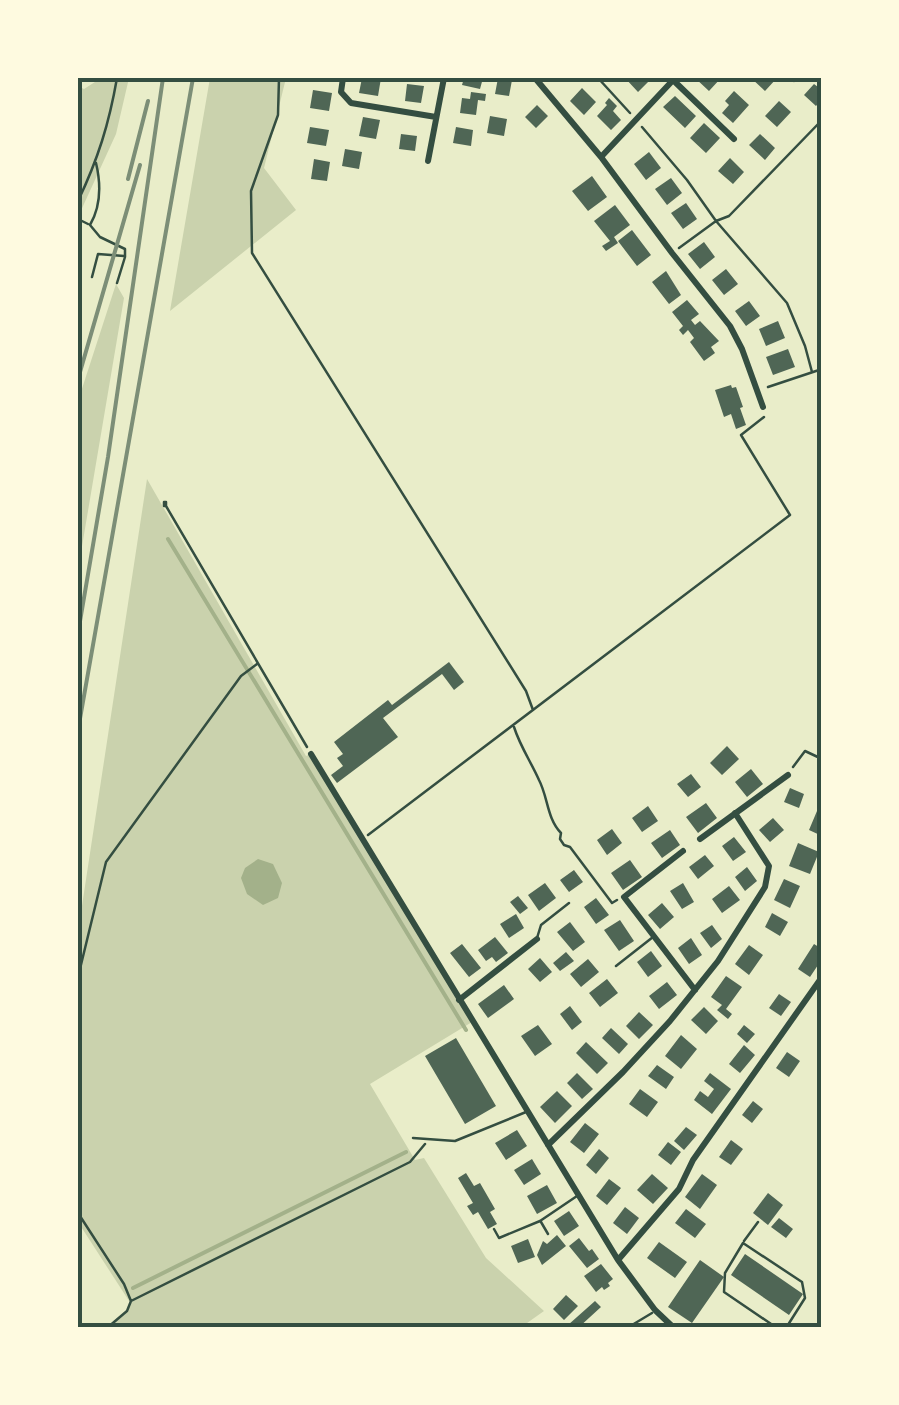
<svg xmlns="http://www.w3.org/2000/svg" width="899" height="1405" font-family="Quicksand,sans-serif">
	<rect width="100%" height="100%" fill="#e9edc9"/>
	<!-- green -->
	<path fill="#cad2ad" d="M95 78H129L116 134 78 217V86L84 89 95 82Z
		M210 78H286L264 168 296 210 170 311Z
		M116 284 124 298 78 570V401Z
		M147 479 306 756 311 754 472 1022 370 1084 415 1160 424 1158 486 1258 544 1311 520 1328 108 1327 125 1314 131 1304 78 1222V932Z"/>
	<!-- water -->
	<path fill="#a3b18a" d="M258 859 273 864 282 883 278 898 263 905 247 894 241 878 245 868Z"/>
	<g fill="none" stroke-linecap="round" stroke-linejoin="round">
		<!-- stream -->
		<path stroke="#a3b18a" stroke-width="4" d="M168 539 466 1030
			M133 1288 406 1152"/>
	</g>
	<!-- building -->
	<path fill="#4f6655" d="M362 78H381L378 96 359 93Z
		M464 78H483L480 89 462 85Z
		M498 78 512 80 509 96 495 94Z
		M625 78H648L650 80 638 92Z
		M695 78H721L709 91Z
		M751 78H777L765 91Z
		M407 84 424 86 421 103 405 101Z
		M814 84 822 90V99L816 106 804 95Z
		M582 88 596 102 584 115 570 101Z
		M313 90 332 93 329 111 310 108Z
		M734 91 749 105 733 123 722 113 729 105 725 101Z
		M471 92 486 94 485 101 478 100 476 115 460 113 462 98 470 99Z
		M675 96 696 116 685 128 663 107Z
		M609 98 617 106 613 111 621 120 611 130 597 116 607 105 605 103Z
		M779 101 791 112 777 127 765 116Z
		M537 105 548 116 536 128 525 117Z
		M490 116 507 119 504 136 487 133Z
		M363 117 380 120 376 139 359 136Z
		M704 123 720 138 706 153 690 138Z
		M310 127 329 130 326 146 307 143Z
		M456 127 473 130 471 146 453 143Z
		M401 134 417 136 415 151 399 149Z
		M760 134 775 148 765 160 749 145Z
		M345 149 362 152 359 169 342 166Z
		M649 152 661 168 646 180 634 164Z
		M730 158 744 172 733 184 718 171Z
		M314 159 330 162 327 181 311 179Z
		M592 176 607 197 588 211 572 191Z
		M671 178 682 193 667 205 655 189Z
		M686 203 697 219 683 229 671 213Z
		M615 205 630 225 614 237 618 243 606 251 602 246 610 241 594 221Z
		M632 230 651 255 637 266 618 241Z
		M704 242 715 257 700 269 688 254Z
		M726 269 738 284 724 295 712 280Z
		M666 271 681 295 669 304 652 282Z
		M687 300 699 314 691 320 695 325 700 321 719 341 711 347 715 353 704 361 690 342 694 338 688 330 683 335 679 330 683 326 672 312Z
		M749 301 760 316 746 326 735 311Z
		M778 321 785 338 766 346 759 329Z
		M788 349 795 367 773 375 766 357Z
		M731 385 732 388 736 387 743 407 740 408 746 425 736 429 731 414 724 417 715 390Z
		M449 662 464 682 454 690 442 674 383 718 398 737 337 783 331 775 343 766 337 758 343 754 334 742 388 700 392 705Z
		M727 746 739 759 722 775 710 763Z
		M751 769 763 784 747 797 735 782Z
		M691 774 701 787 688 797 677 784Z
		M790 788 804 794 799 808 784 802Z
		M706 803 717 818 698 833 686 817Z
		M648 806 658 821 642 832 632 818Z
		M817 811 822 813V836L809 830Z
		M773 818 784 830 770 842 759 830Z
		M612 829 622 843 607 855 597 840Z
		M670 830 680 845 662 858 651 843Z
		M734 837 746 852 733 861 722 846Z
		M798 843 819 852 810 874 789 866Z
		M705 855 714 866 698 879 689 867Z
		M630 860 642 877 623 890 611 873Z
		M747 867 757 881 745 891 735 877Z
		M574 870 583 882 569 892 560 880Z
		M784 879 800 886 790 908 774 900Z
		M545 883 556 898 539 911 528 895Z
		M683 883 694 902 682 909 670 891Z
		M729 886 740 900 722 913 712 899Z
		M518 896 528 908 520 914 510 902Z
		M596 898 609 915 596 924 584 907Z
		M662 903 674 917 660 929 648 915Z
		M772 913 788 922 780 936 765 927Z
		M516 914 524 928 509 938 500 924Z
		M620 920 634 941 619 951 604 930Z
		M570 922 585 942 573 951 557 932Z
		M712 925 722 939 711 948 700 933Z
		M495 937 508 953 496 962 492 957 486 961 478 950Z
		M691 938 702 955 689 964 678 948Z
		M462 944 481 968 469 977 450 953Z
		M814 944 822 949V959L810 977 798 969Z
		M749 945 763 955 749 975 735 964Z
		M651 951 662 966 648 977 637 962Z
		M566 952 574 961 560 971 553 963Z
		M540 958 552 972 540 982 528 969Z
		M588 959 599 972 581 987 570 974Z
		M726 976 742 987 726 1009 732 1014 728 1019 717 1010 722 1005 711 997Z
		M607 979 618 993 600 1007 589 993Z
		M667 982 677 995 659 1009 649 996Z
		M504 985 514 999 488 1018 478 1004Z
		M779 994 791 1002 781 1016 769 1008Z
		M570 1006 582 1022 572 1030 560 1014Z
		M704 1007 718 1021 706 1034 691 1020Z
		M639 1012 653 1025 639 1039 626 1026Z
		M538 1025 552 1044 535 1056 521 1036Z
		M744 1025 755 1034 747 1043 737 1034Z
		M611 1028 628 1044 619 1054 602 1038Z
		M681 1035 697 1049 681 1069 665 1056Z
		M456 1038 496 1106 465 1124 425 1056Z
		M586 1042 608 1063 597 1074 576 1053Z
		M744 1045 755 1055 740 1073 729 1064Z
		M787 1052 800 1061 789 1077 776 1068Z
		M657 1065 674 1077 666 1089 648 1076Z
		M577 1073 593 1089 582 1099 567 1083Z
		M710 1073 731 1089 712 1114 694 1100 700 1091 708 1097 714 1089 704 1081Z
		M640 1089 658 1102 647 1117 629 1104Z
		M557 1091 572 1106 555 1123 540 1107Z
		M753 1101 763 1109 752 1123 742 1115Z
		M585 1123 599 1134 584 1153 570 1142Z
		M686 1127 697 1135 684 1150 674 1141Z
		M517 1130 527 1146 506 1160 495 1143Z
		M731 1140 743 1149 731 1165 719 1157Z
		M668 1142 681 1152 671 1165 658 1155Z
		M599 1149 609 1158 596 1174 586 1165Z
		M532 1159 541 1174 524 1185 514 1170Z
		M466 1173 474 1186 480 1183 495 1209 490 1212 497 1224 488 1229 478 1212 473 1215 467 1206 473 1203 458 1178Z
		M652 1174 668 1188 653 1204 637 1190Z
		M702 1174 717 1185 700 1209 685 1197Z
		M609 1179 621 1188 607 1205 596 1196Z
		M547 1185 557 1203 537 1214 527 1196Z
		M768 1193 783 1205 768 1225 753 1213Z
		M625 1207 639 1218 627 1234 613 1223Z
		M686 1209 706 1224 695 1238 675 1223Z
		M569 1211 579 1226 564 1236 554 1221Z
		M779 1218 793 1229 786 1238 771 1227Z
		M557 1235 566 1246 542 1265 537 1255 543 1241 547 1244Z
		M579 1238 589 1251 592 1249 599 1259 587 1268 569 1246Z
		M528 1239 535 1257 518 1263 511 1246Z
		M659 1242 687 1262 675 1278 647 1258Z
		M745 1254 803 1294 789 1315 731 1275Z
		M700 1260 724 1277 692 1323 668 1307Z
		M601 1264 613 1279 608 1283 610 1286 604 1290 602 1287 596 1292 584 1276Z
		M566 1295 578 1306 564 1320 553 1309Z
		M595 1301 601 1307 578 1328H571L568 1325Z"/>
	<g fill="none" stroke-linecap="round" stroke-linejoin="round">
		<!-- path -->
		<path stroke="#344e41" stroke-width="2.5" d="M279 78 278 115 251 191 252 253 526 691 533 710
			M598 78 630 113
			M642 127 687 180 716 221 787 303 805 346 812 372
			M96 163C101 184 101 206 90 225L100 237 125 249V257L117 283
			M78 201C98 159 109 124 117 78
			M78 219 88 224
			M679 248 716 221 729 216 822 120
			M92 277 98 254 124 256
			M768 387 822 369
			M166 506H164V502H166V506L307 747
			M514 727C520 746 531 762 539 780 548 797 547 819 561 833L560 839 564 845 570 847 612 903 617 900
			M793 767 805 751 822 759
			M368 835 790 515 741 435 764 417
			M78 977 106 862 241 676 257 664
			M78 1213 124 1284 131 1301 127 1311 107 1328
			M131 1301 410 1162 425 1144"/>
		<!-- service -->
		<path stroke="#344e41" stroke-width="2.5" d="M537 938 541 925 569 903
			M616 966 653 937
			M413 1138 455 1141 526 1112
			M541 1222 548 1234
			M494 1229 499 1238 540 1221 577 1196
			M744 1241 758 1222
			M627 1328 652 1313
			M777 1328 724 1292 725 1273 743 1243 802 1282 805 1298 786 1328"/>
		<!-- minor -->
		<path stroke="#344e41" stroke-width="6" d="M343 78 341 92 351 103 436 117
			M535 78 601 157 672 253 730 326 742 349 763 407
			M793 78 794 79
			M673 80 734 139
			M601 157 675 78
			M428 161 444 78
			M311 754 618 1260 655 1310 674 1328
			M700 839 788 775
			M683 851 624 897 695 990
			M459 1000 537 939
			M548 1145 623 1072 670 1021 718 961 765 887 769 866 735 813
			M618 1260 679 1189 693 1160 822 977"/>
		<!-- rail -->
		<path stroke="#7c8e77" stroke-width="4" d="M128 179 148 101
			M78 379 140 165
			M78 633 108 457 163 78
			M78 730 193 78"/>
	</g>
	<!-- border -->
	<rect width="899" height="1405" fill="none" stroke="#fefae0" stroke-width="160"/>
	<rect x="80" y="80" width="739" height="1245" fill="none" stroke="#344e41" stroke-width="4"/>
</svg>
